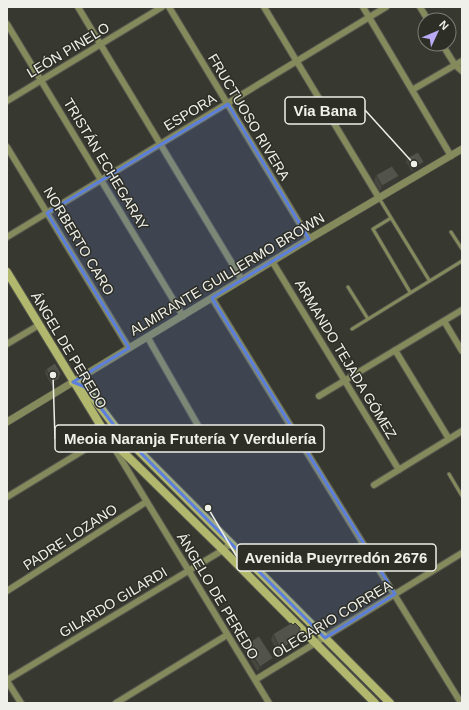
<svg xmlns="http://www.w3.org/2000/svg" width="469" height="710" font-family="Helvetica,sans-serif">
	<rect width="100%" height="100%" fill="#37382f"/>
	<g fill="none" stroke-linecap="round" stroke-linejoin="round">
		<defs>
			<path id="service" d="M379 198 429 280
				M391 218 373 229 410 292
				M451 232 462 249
				M348 287 368 319
				M352 329 462 261
				M449 474 462 496"/>
			<path id="minor" d="M78 7 242 280
				M169 7 309 239
				M264 7 379 198
				M363 7 451 156
				M420 7 428 20
				M7 24 183 316
				M442 44 455 65 462 71
				M412 90 462 61
				M7 101 162 7
				M7 147 129 348
				M7 237 386 7
				M272 261 399 470
				M212 298 461 703
				M444 321 462 351
				M148 338 200 429
				M7 344 39 325
				M395 350 449 439
				M319 396 462 310
				M374 485 462 431
				M7 497 107 436 269 703
				M7 591 146 502
				M7 680 223 550 231 543
				M255 680 462 553
				M7 681 21 703
				M116 703 227 635"/>
			<path id="tertiary" d="M7 422 309 239 462 149"/>
			<path id="secondary" d="M7 272 107 436 223 550 375 703
				M73 382 81 383 85 387 116 428 390 703"/>
		</defs>
		<!-- service casing -->
		<use href="#service" stroke="#54554d" stroke-width="4.5"/>
		<!-- minor casing -->
		<use href="#minor" stroke="#54554d" stroke-width="8"/>
		<!-- tertiary casing -->
		<use href="#tertiary" stroke="#54554d" stroke-width="8"/>
		<!-- secondary casing -->
		<use href="#secondary" stroke="#54554d" stroke-width="10"/>
		<!-- service -->
		<use href="#service" stroke="#858a5c" stroke-width="3"/>
		<!-- minor -->
		<use href="#minor" stroke="#858a5c" stroke-width="6"/>
		<!-- tertiary -->
		<use href="#tertiary" stroke="#858a5c" stroke-width="7"/>
		<!-- secondary -->
		<use href="#secondary" stroke="#b1b86e" stroke-width="8"/>
	</g>
	<!-- wall -->
	<path fill="#474740" d="M407 158 423 166 412 172 406 162Z
		M376 175 399 176 397 182 380 191 374 181Z
		M46 369 61 373 57 383 52 386 45 373Z
		M273 634 300 635 298 640 279 655 271 640Z
		M246 645 271 664 258 672 244 650Z"/>
	<!-- shaded-wall -->
	<path fill="#393a34" d="M424 162 423 166 412 172 413 169Z
		M399 176 397 182 380 191 382 186Z
		M61 373 57 383 52 386 54 382Z
		M300 635 298 640 279 655 281 650Z
		M273 658 271 664 258 672 260 667Z"/>
	<!-- building -->
	<path fill="#52534a" stroke="#393a34" d="M418 152 424 162 413 169 407 158Z
		M392 166 399 176 382 186 376 175Z
		M55 363 61 373 59 379 54 382 46 369Z
		M291 623 293 625 295 623 300 628V635L281 650 273 634Z
		M259 636 273 658 260 667 246 645Z"/>
	<!-- marked area -->
	<path fill="#5c7fdd" fill-opacity="0.2" stroke="#5c7fdd" stroke-width="3" stroke-linejoin="round" d="M228 104 309 239 212 298 395 594 325 638 116 428 85 387 73 382 129 348 47 213Z"/>
	<g text-anchor="middle" stroke-width="3" stroke-linejoin="round" paint-order="stroke">
		<!-- street labels -->
		<g font-size="14" fill="#eff0ea" stroke="#2d2e26">
			<text transform="translate(68 50) rotate(-31)" y="5">LEÓN PINELO</text>
			<text transform="translate(190 112) rotate(-31)" y="5">ESPORA</text>
			<text transform="translate(249 117) rotate(59)" y="5">FRUCTUOSO RIVERA</text>
			<text transform="translate(106 164) rotate(59)" y="5">TRISTÁN ECHEGARAY</text>
			<text transform="translate(79 241) rotate(59)" y="5">NORBERTO CARO</text>
			<text transform="translate(227 274) rotate(-31)" y="5">ALMIRANTE GUILLERMO BROWN</text>
			<text transform="translate(69 350) rotate(59)" y="5">ÁNGEL DE PEREDO</text>
			<text transform="translate(346 359) rotate(59)" y="5">ARMANDO TEJADA GÓMEZ</text>
			<text transform="translate(70 537) rotate(-33)" y="5">PADRE LOZANO</text>
			<text transform="translate(218 596) rotate(59)" y="5">ÁNGELO DE PEREDO</text>
			<text transform="translate(113 602) rotate(-31)" y="5">GILARDO GILARDI</text>
			<text transform="translate(332 619) rotate(-31)" y="5">OLEGARIO CORREA</text>
		</g>
	</g>
	<!-- callouts -->
	<path fill="none" stroke="#eff0ea" stroke-width="1.5" d="M414 164L365 110M53 375L55 439M208 508L237 557"/>
	<g fill="#eff0ea" stroke="#2d2e26" stroke-width="1.5">
		<circle cx="414" cy="164" r="4"/>
		<circle cx="53" cy="375" r="4"/>
		<circle cx="208" cy="508" r="4"/>
	</g>
	<g fill="#2d2e26" stroke="#eff0ea" stroke-width="1.5">
		<rect x="285" y="97" width="80" height="27" rx="4"/>
		<rect x="55" y="425" width="269" height="27" rx="4"/>
		<rect x="237" y="544" width="199" height="27" rx="4"/>
	</g>
	<g font-size="15" text-anchor="middle" font-weight="bold" fill="#eff0ea">
		<text x="325" y="116">Via Bana</text>
		<text x="190" y="444">Meoia Naranja Frutería Y Verdulería</text>
		<text x="336" y="563">Avenida Pueyrredón 2676</text>
	</g>
	<!-- border -->
	<rect width="469" height="710" fill="none" stroke="#eff0ea" stroke-width="16"/>
	<!-- north arrow -->
	<g transform="translate(437 32) rotate(46)"><circle r="19" fill="#2d2e26" stroke="#7b7c74"/>
	<path d="M0-3L7 15L0 10L-7 15Z" fill="#baaaf6"/>
	<text y="-6" font-size="11" font-weight="bold" text-anchor="middle" fill="#eff0ea">N</text>
	</g>
</svg>
